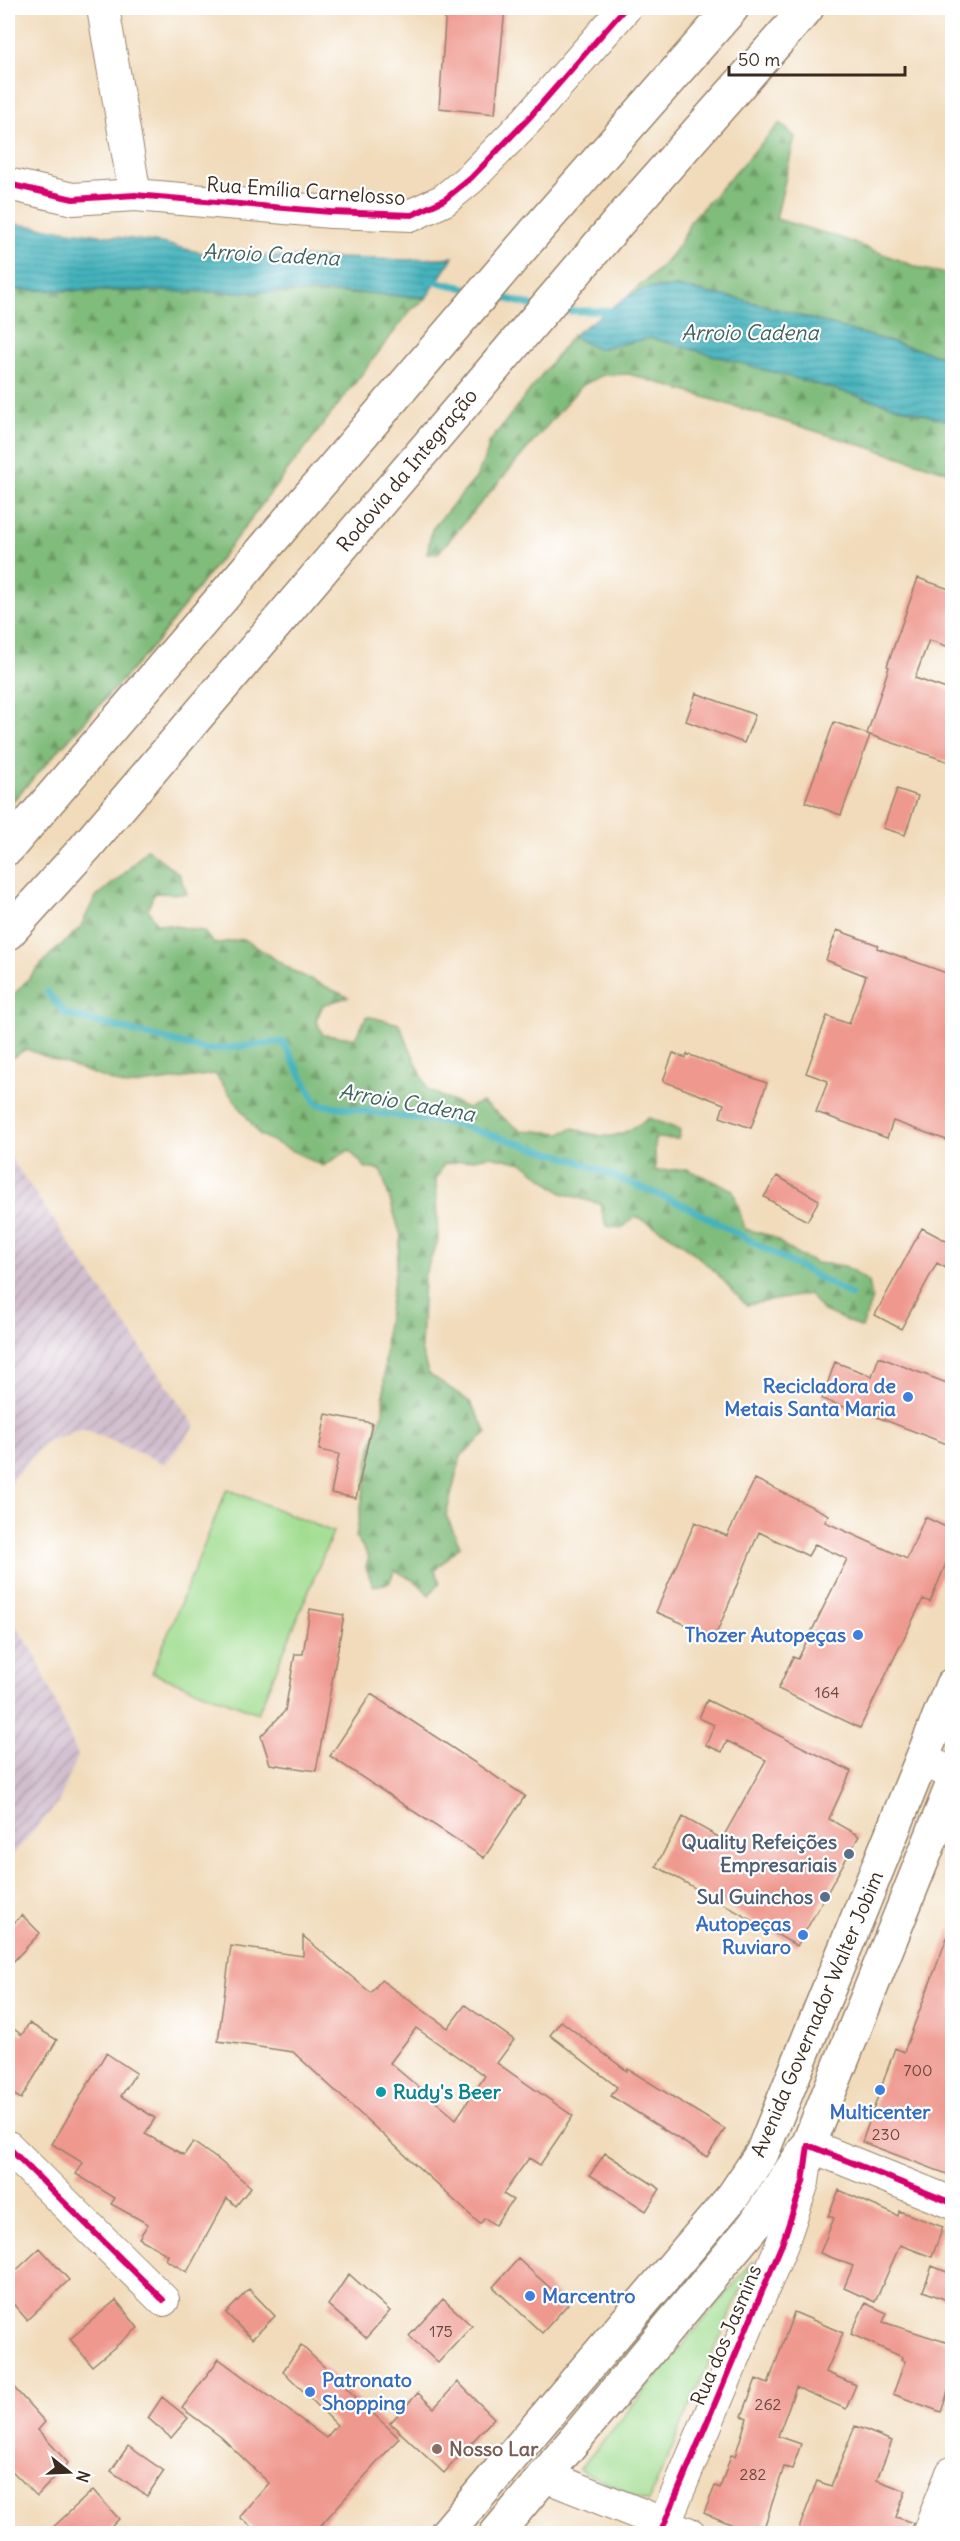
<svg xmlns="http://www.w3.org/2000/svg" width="960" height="2541" font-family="Delius,sans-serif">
	<defs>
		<pattern id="industrial-furrows" width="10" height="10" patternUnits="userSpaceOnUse" patternTransform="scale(1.5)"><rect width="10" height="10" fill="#d0bdcd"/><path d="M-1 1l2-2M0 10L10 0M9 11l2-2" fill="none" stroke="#aa9aa6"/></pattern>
		<pattern id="forest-firs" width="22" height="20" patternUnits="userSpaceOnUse" patternTransform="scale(1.5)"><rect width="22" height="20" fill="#80bc7b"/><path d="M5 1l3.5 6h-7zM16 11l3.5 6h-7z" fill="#6a9964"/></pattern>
		<pattern id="water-rules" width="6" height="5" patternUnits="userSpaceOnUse" patternTransform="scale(1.5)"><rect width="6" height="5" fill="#44b3bd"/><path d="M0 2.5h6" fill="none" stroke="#3a9299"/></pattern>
	</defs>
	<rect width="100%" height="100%" fill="#fff"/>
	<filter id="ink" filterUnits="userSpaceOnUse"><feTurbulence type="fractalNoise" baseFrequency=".0167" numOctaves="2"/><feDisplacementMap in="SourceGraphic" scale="12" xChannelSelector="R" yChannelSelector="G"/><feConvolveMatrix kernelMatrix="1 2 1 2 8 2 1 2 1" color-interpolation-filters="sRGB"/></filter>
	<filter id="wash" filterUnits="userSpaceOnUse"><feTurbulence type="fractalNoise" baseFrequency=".008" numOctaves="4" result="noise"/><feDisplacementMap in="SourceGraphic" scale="24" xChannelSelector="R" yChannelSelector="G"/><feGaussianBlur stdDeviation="1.35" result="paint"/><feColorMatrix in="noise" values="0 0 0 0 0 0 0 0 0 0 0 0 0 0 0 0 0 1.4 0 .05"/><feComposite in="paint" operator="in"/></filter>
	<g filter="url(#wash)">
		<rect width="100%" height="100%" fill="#f1dbbb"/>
		<!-- industrial -->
		<path fill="url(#industrial-furrows)" d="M8 1154 195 1426 165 1464 84 1429 47 1441 8 1484Z
			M8 1614 35 1654 78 1756 58 1803 8 1860Z"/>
		<!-- green -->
		<path fill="#a1dd91" stroke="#6e8458" stroke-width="1.5" d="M227 1489 333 1532 258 1713 152 1673Z
			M754 2260 648 2502 579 2470Z"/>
		<!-- forest -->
		<path fill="url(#forest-firs)" stroke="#5e734c" stroke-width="1.5" d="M780 123 795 137 776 219 838 237 922 269 952 275V359L744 300 647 288 624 299C651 277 678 256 690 222Z
			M8 290 368 293 426 298 410 311 155 644 8 806Z
			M572 336 597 349 651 337 952 422V473L629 374 603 375 581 386 438 553 427 554 432 529 476 478 488 450V444Z
			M147 849 179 874 187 894 154 893 148 909 156 923 203 931 214 944 244 939 293 971 348 997 323 1005 316 1020 323 1035 355 1038 367 1016 399 1024 428 1090 467 1108 482 1102 520 1130 561 1133 574 1128C608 1143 620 1137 649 1118L680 1130 678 1139 655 1138V1171L687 1169 733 1190 745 1229 771 1236 796 1254 816 1263 845 1266 869 1282 872 1299 862 1328 822 1310 809 1294 746 1305C715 1270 679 1234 635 1217L622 1228 606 1226 600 1204 562 1193 523 1163 490 1156 444 1164 436 1180 438 1240 424 1277 421 1349 428 1373 470 1402 487 1433 461 1456 446 1515 460 1546 435 1570 440 1583 429 1595 418 1583 395 1570 389 1583 373 1586 366 1567 369 1557 356 1537 371 1447 383 1412 386 1330 401 1236 381 1170 366 1168 349 1150 323 1166 260 1135 215 1074 126 1086 26 1049 8 1060V1001L50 955 80 928 95 898 124 874Z"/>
		<!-- water -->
		<path fill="url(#water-rules)" stroke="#406e6e" stroke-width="1.5" d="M8 223 161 243 202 253 229 255 407 260 453 257 426 298 368 293 8 290Z
			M678 287 744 300 952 359V422L651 338 597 349 572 336 624 299 647 288Z"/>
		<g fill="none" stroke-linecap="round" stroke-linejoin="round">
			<!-- stream -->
			<path stroke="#44b3bd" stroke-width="7" d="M429 280 474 290
				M493 295 534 306
				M557 311H615
				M47 992 65 1014 206 1050 283 1042 317 1104 455 1124 575 1160 686 1206 851 1295"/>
		</g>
		<g id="blocks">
			<!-- building -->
			<path fill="#ef988e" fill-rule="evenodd" d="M446 8H505L495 114 439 108Z
				M918 578 952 590V648L929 640 915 678 952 691V763L867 734 889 667 887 666Z
				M696 693 755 715 744 743 686 721Z
				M834 722 870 735 841 815 805 802Z
				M897 789 918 796 905 835 883 828Z
				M837 930 878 945 877 948 952 975V994L947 1008 952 1010V1142L893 1121 887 1138 816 1112 828 1081 806 1073 827 1016 849 1024 866 976 826 960Z
				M673 1053 686 1058 687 1054 767 1083 751 1128 720 1117 724 1104 663 1081Z
				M777 1176 819 1200 807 1221 764 1197Z
				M922 1228 952 1244V1271L937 1263 901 1329 875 1315Z
				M879 1357 952 1385V1446L856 1409 855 1411 822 1399 835 1362 872 1376Z
				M326 1414 372 1423 356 1498 331 1493 339 1454 319 1450Z
				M755 1479 829 1515 825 1522 907 1559 925 1517 952 1530V1549L930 1602 923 1599 860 1728 778 1689 793 1657 798 1659 847 1559 815 1544 808 1556 759 1532 715 1637 656 1612 695 1522 727 1536Z
				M310 1609 344 1615 316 1771 270 1764 261 1736 285 1711 295 1654H303Z
				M371 1694 525 1796 484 1858 330 1756Z
				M707 1700 851 1771 829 1819 859 1836 797 1946 656 1866 683 1817 722 1839 766 1760 727 1741 722 1752 706 1745 714 1725 699 1718Z
				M22 1915 40 1933 8 1967V1929Z
				M951 1927H952V2176L862 2142 895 2048 904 2052Z
				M303 1936 371 1993 381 1980 448 2028 465 2005 514 2040 497 2063 573 2116 540 2165 529 2158 503 2194 513 2200 495 2225 485 2218 480 2224 293 2052 218 2041 231 1946 303 1956ZM416 2028 485 2076 456 2119 390 2063Z
				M561 2021 627 2071 628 2069 725 2129 707 2157 611 2096 617 2087 550 2035Z
				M29 2023 57 2040 21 2099 8 2091V2025L22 2035Z
				M106 2053 136 2073 121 2096 155 2118 145 2134 184 2155 193 2142 220 2161 251 2187 236 2206 227 2198 187 2272 166 2260 168 2255 139 2238 148 2224 111 2204 115 2198 76 2174 83 2163 52 2144Z
				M605 2153 660 2189 646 2211 590 2175Z
				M839 2190 898 2216 899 2211 943 2227 932 2257 900 2245 875 2302 844 2288 853 2266 820 2253 834 2218 828 2216Z
				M40 2248 69 2280 27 2320 8 2298V2278Z
				M518 2259 568 2304 542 2333 493 2287Z
				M932 2266 952 2274V2302L923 2291Z
				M349 2274 390 2311 366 2338 328 2305Z
				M249 2289 275 2316 252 2339 226 2313Z
				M443 2299 472 2326 438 2363 409 2336Z
				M116 2300 138 2328 92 2366 70 2339Z
				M865 2303 887 2313 883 2322 952 2344V2380L941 2412 893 2394 905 2361 901 2360 902 2357 851 2334Z
				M794 2312 843 2333 826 2372 856 2385 846 2409 796 2387 778 2436 801 2444 792 2469 784 2467 762 2534H755L704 2513 715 2486 720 2488 731 2455 735 2456 747 2418 742 2416 756 2379 768 2384Z
				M301 2345 399 2438 313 2534H259L240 2517 269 2483 221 2437 182 2408 219 2359 326 2438 337 2425 283 2371Z
				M8 2381 45 2422 38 2430 68 2463 37 2496 8 2467Z
				M458 2382 494 2418 444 2473 390 2423 418 2393 434 2408Z
				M162 2397 188 2418 171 2438 148 2418Z
				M855 2426 892 2441 877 2480 906 2491 896 2517 913 2523 910 2534H797L817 2481 831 2486Z
				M128 2446 164 2471 147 2496 111 2471Z
				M93 2490 119 2519 104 2534H46Z"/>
		</g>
	</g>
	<g filter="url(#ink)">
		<use href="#blocks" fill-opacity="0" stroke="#96826c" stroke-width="1.5"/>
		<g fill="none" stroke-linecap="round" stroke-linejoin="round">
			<defs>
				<path id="minor" d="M103 8 135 195
					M8 184 73 199 135 195 331 212 412 215 444 200 471 178 528 119 625 8
					M922 1760 952 1773
					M8 2147 163 2300
					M545 2476 690 2534
					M660 2534 782 2244 803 2182 808 2145 952 2203
					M928 2534 952 2473"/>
				<path id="major" d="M446 2534 733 2196 762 2153 952 1685
					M496 2534 755 2224 808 2145 952 1786"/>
				<path id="highway" d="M8 848 536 231 732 8
					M8 933 85 848 627 212 807 8"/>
			</defs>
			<!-- minor casing -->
			<use href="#minor" stroke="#96826c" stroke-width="34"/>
			<!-- major casing -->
			<use href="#major" stroke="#96826c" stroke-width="36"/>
			<!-- highway casing -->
			<use href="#highway" stroke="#96826c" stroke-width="36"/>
			<!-- minor -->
			<use href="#minor" stroke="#fff" stroke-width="32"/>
			<!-- major -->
			<use href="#major" stroke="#fff" stroke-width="33"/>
			<!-- highway -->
			<use href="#highway" stroke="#fff" stroke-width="33"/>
			<defs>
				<path id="cycleway" d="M8 184 73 199 135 195 331 212 412 215 444 200 471 178 528 119 625 8
					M8 2147 163 2300
					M660 2534 782 2244 803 2182 808 2145 952 2203"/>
			</defs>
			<!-- cycleway casing -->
			<use href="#cycleway" stroke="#fff" stroke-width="10"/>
			<!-- cycleway -->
			<use href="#cycleway" stroke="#d6006c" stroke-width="6"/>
		</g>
	</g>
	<!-- markers -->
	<g fill="#3f7fe0" stroke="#fff" stroke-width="2">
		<circle cx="908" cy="1397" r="6"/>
		<circle cx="858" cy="1635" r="6"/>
		<circle cx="803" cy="1935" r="6"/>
		<circle cx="880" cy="2090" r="6"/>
		<circle cx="530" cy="2296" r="6"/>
		<circle cx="310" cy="2392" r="6"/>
	</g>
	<g fill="#5c6f8a" stroke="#fff" stroke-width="2">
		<circle cx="849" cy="1854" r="6"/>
		<circle cx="825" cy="1897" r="6"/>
	</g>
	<circle fill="#0f9aa8" stroke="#fff" stroke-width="2" cx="381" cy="2092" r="6"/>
	<circle fill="#8d6e63" stroke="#fff" stroke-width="2" cx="437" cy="2449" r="6"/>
	<g text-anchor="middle" stroke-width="4.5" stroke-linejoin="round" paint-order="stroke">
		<!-- number labels -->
		<g font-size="16" fill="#68463a">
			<text x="827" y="1698">164</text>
			<text x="918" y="2076">700</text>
			<text x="886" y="2140">230</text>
			<text x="441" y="2337">175</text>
			<text x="768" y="2410">262</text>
			<text x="753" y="2480">282</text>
		</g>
		<!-- street labels -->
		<g font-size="20" fill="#3b2a1e" stroke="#fff">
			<text transform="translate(306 191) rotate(4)" y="7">Rua Emília Carnelosso</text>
			<text transform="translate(407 470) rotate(-50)" y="7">Rodovia da Integração</text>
			<text transform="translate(817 2014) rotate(-67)" y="7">Avenida Governador Walter Jobim</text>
			<text transform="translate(726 2335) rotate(-67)" y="7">Rua dos Jasmins</text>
		</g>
		<!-- shop labels -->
		<g font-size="20" font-weight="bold" fill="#366cbe" stroke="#fff" text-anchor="end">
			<text x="896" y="1393">Recicladora de<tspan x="896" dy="23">Metais Santa Maria</tspan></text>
			<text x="846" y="1642">Thozer Autopeças</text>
			<text x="791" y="1931">Autopeças<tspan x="791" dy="23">Ruviaro</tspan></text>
			<text x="880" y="2119" text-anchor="middle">Multicenter</text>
			<text x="542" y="2303" text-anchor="start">Marcentro</text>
			<text x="322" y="2387" text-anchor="start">Patronato<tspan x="322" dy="23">Shopping</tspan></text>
		</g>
		<!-- service labels -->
		<g font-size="20" font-weight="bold" fill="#4e5e75" stroke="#fff" text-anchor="end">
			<text x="837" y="1849">Quality Refeições<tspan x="837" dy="23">Empresariais</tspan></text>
			<text x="813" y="1904">Sul Guinchos</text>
		</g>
		<!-- culture labels -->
		<g font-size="20" font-weight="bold" fill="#0d838f" stroke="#fff" text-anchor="start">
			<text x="393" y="2099">Rudy's Beer</text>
		</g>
		<!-- education labels -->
		<g font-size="20" font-weight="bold" fill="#785e54" stroke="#fff" text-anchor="start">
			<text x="449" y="2456">Nosso Lar</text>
		</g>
		<!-- water labels -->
		<g font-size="21" font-style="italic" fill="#3f615e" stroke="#fff">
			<text transform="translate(271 255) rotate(3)" y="7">Arroio Cadena</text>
			<text x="750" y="340">Arroio Cadena</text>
			<text transform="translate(407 1103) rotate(10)" y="7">Arroio Cadena</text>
		</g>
	</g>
	<!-- margin -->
	<rect width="960" height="2541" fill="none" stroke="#fff" stroke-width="30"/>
	<!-- north arrow -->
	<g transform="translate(69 2472) rotate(108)" stroke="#ffffff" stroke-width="4.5" paint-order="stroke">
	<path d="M0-4.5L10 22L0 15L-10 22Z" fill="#3b2a1e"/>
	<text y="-9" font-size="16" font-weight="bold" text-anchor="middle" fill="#3b2a1e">N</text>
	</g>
	<!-- scale -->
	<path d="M729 66v9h176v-9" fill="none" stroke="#3b2a1e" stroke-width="3"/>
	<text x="738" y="66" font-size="18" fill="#3b2a1e" stroke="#ffffff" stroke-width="4.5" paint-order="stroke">50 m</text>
</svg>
